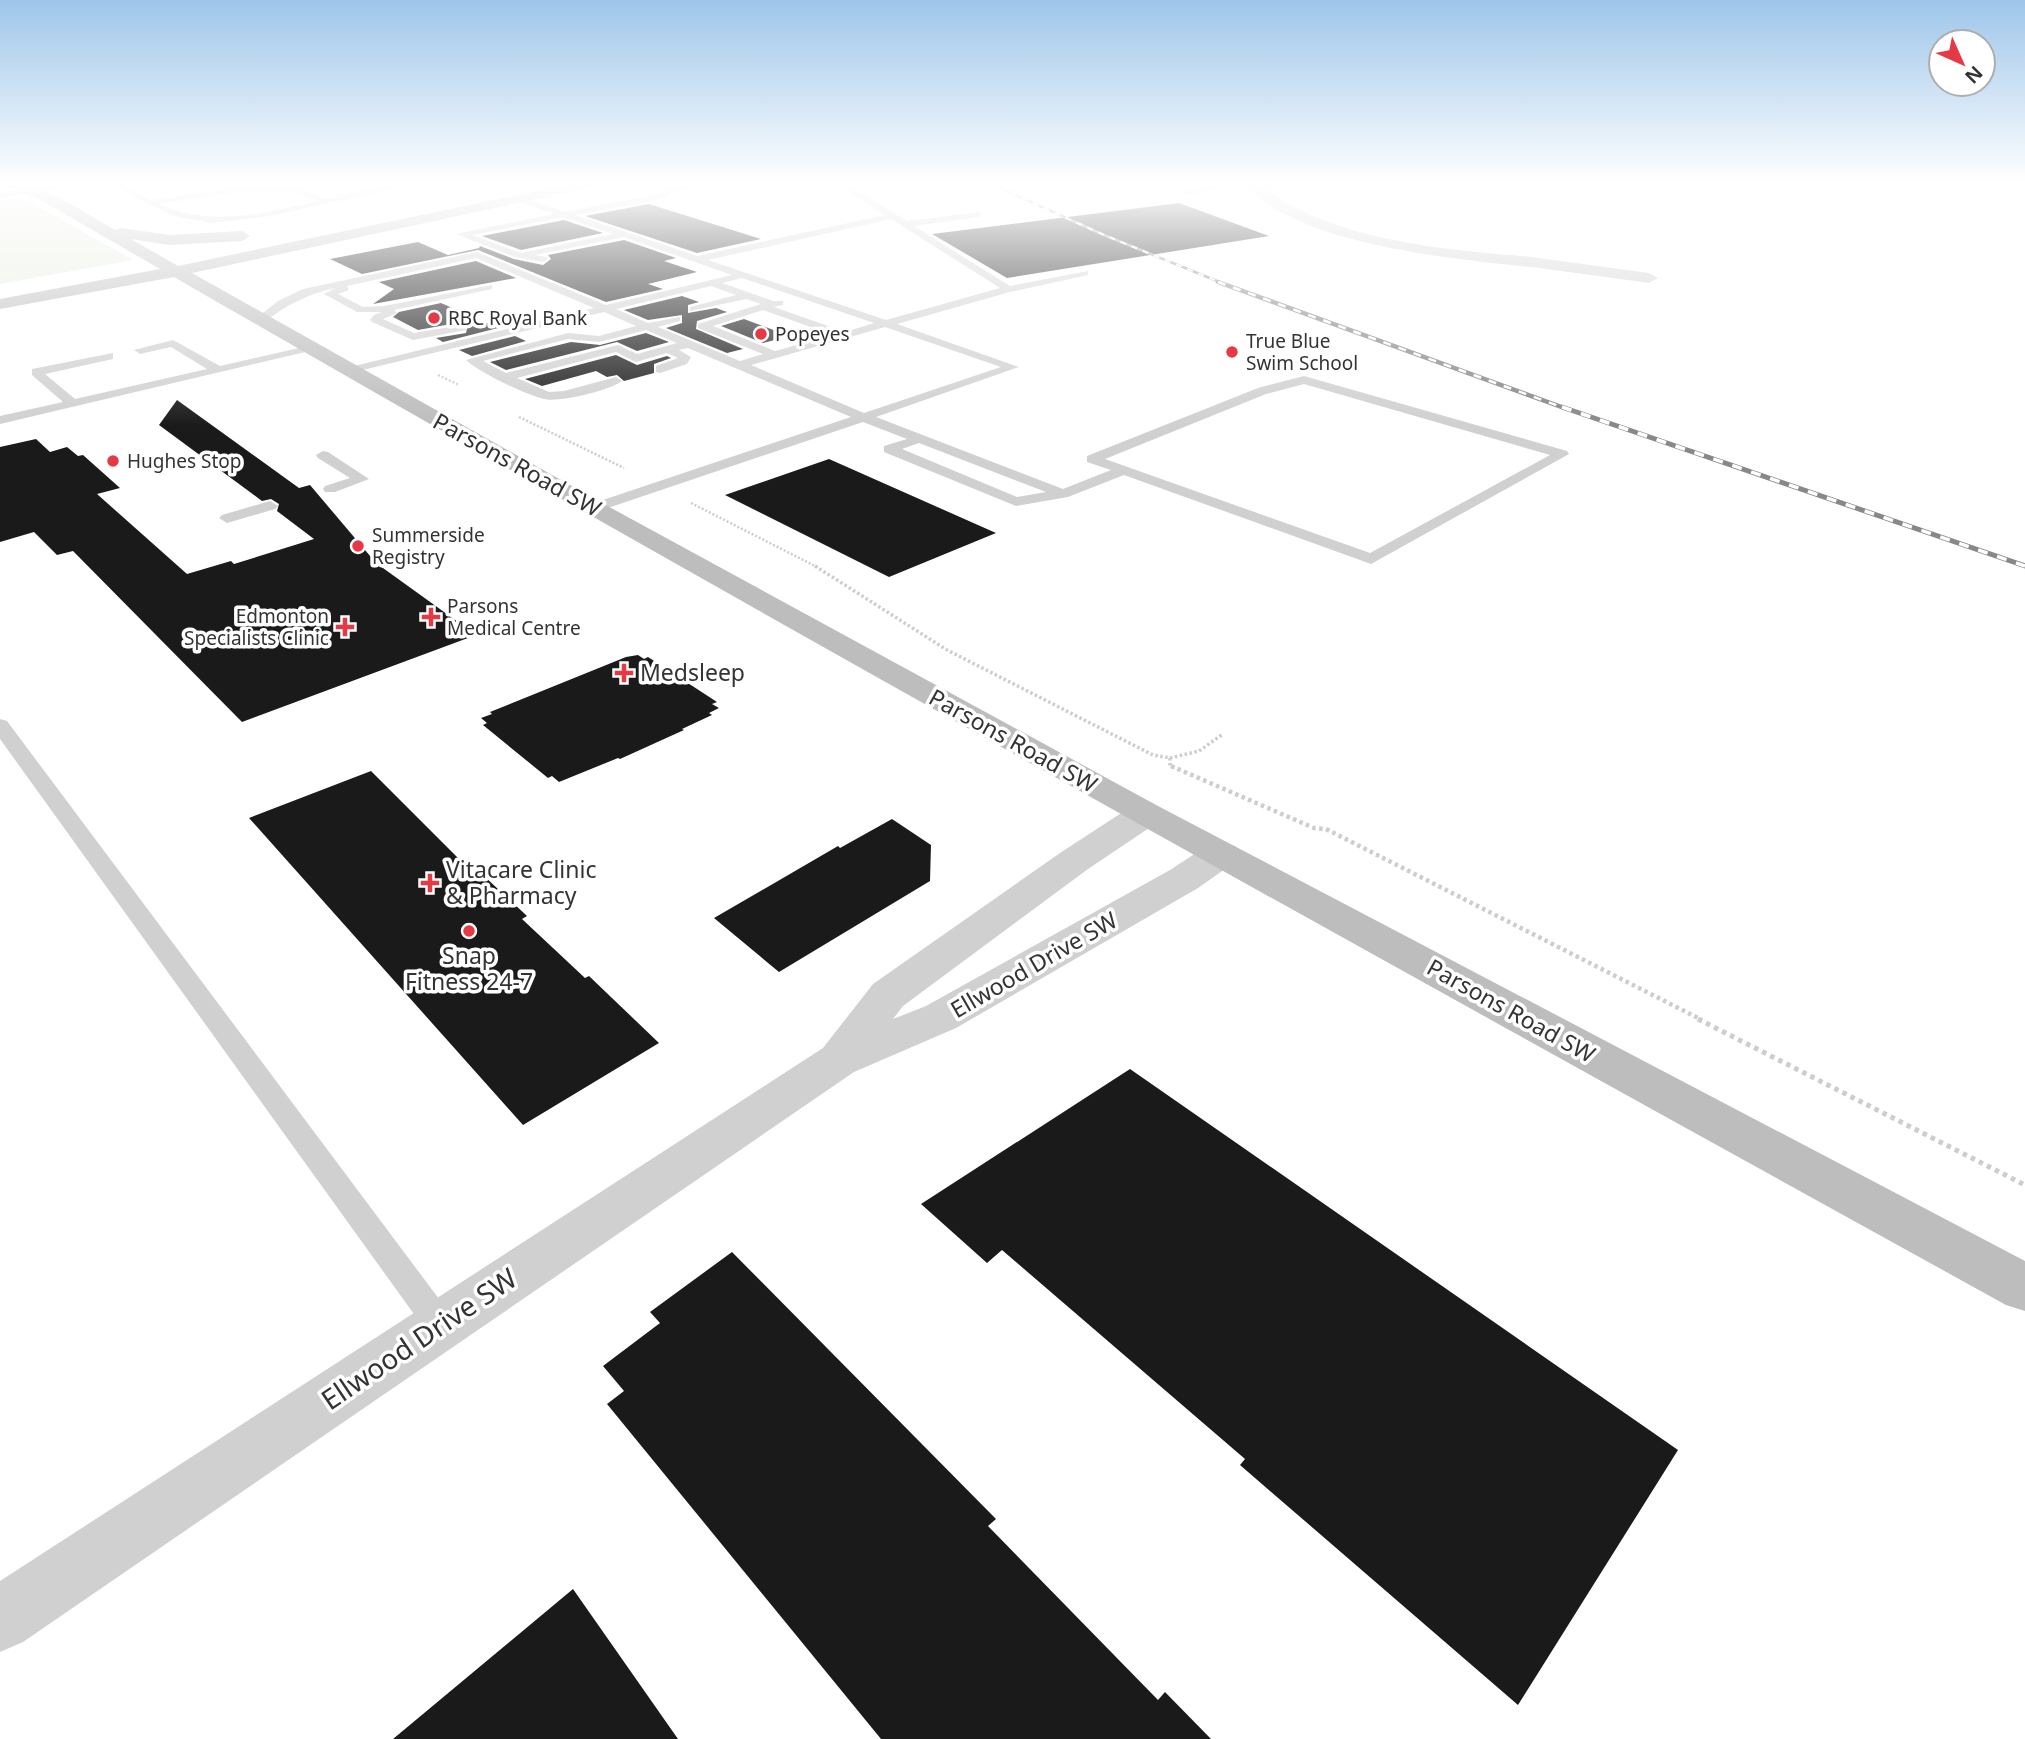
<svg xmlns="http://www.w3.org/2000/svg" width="2025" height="1739" font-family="'Noto Sans',sans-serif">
	<rect width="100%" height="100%" fill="#fff"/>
	<!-- green -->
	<path fill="#e6ecdf" d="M23 198 133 260 0 284V199Z"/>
	<!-- building -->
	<path fill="#1a1a1a" d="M1179 203 1269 236 1007 278 932 234Z
		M649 204 761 239 697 253 585 216Z
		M564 220 603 233 521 250 482 236Z
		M624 240 676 258 664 261 697 272 648 284 663 289 606 302 478 250 362 274 330 259 418 242 448 255 479 248 480 246 514 259 543 265 551 259 548 255Z
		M476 261 516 278 373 304 394 289 379 282Z
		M682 296 699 302 688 305V313L716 308 727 312 697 321 696 329 743 349 727 353 666 328 682 323V315L648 320 624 310Z
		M441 303 498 328 443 342 436 338 466 333 468 324 462 322 418 330 393 317 399 312Z
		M744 319 790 336 763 343 721 326Z
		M646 333 669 342 637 351 617 342 506 370 490 362 571 342 600 345Z
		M515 336 526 341 472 356 459 350Z
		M616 355 637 365 667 356 671 358 654 364V373L624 381 617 375 607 377 596 371 542 386 525 379Z
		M177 400 299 488 310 485 376 563 476 635 242 722 73 551 57 555 34 532 0 542V447L36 439 50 452 67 447 78 456 83 455 120 488 97 494 187 574 231 561 234 564 314 539 277 511 279 504 271 499 262 501 159 425Z
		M829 459 996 533 889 577 725 495Z
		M638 655 644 659 648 657 717 702 712 704 719 708 709 713 712 715 682 729 684 730 620 759 618 758 559 782 552 776 548 778 483 725 487 723 481 718 492 714 490 712 626 657Z
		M371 771 463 863 468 861 527 916 522 919 585 978 589 976 659 1043 523 1125 249 818Z
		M892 819 931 845 930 881 779 972 714 918 838 846 840 848Z
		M1130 1069 1678 1450 1518 1705 1240 1465 1245 1459 1002 1250 987 1263 921 1204Z
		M732 1252 996 1519 988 1526 1158 1700 1165 1692 1211 1739H881L607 1404 624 1391 603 1366 660 1323 650 1312Z
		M573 1589 678 1739H393Z"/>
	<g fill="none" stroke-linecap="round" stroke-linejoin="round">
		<!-- path-far3 -->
		<path stroke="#cdcdcd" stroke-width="2.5" stroke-dasharray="2 2" stroke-linecap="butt" d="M438 375 459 385
			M519 417 624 468
			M691 503 819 568"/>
		<!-- path-far2 -->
		<path stroke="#cdcdcd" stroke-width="3.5" stroke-dasharray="2.5 2.5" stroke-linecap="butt" d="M815 566 947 650 1153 755 1170 758V766L1175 768
			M1170 758 1199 751 1223 734"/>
		<!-- path-far1 -->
		<path stroke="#cdcdcd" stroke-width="4.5" stroke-dasharray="3.5 3.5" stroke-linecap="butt" d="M1171 766 1314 828 1326 829 1702 1020"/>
		<!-- path -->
		<path stroke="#cdcdcd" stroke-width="5" stroke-dasharray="4.5 4.5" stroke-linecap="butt" d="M1698 1019 2025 1185"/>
		<!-- service -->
		<path fill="#d0d0d0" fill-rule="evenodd" d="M75 183H95L0 198V192Z
			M108 183H118L151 200 234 188 294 187 327 198 405 183H419L270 216 212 223 173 216ZM293 191 317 201C264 213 211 228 159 204L234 192Z
			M694 183H708L670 193 666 198 575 215 697 256 885 215 836 183H845L907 221 981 212 982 214 978 217 914 226 1010 286 1088 271V275L1010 292 897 324 1019 367 876 417 1063 489 1111 470 1087 462V456L1258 388 1304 376 1567 451 1569 454 1371 564 1124 475 1068 497 1016 506 884 452V446L907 439 863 422 593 513 585 508 588 505 851 417 688 348 679 350 691 357 687 364 660 373 656 372V366L678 358 667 353 636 362 616 352 517 378 549 392 564 391 616 377 622 381C611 390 558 403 544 399 524 394 480 373 466 360L568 333 599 336 636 326 604 312 346 374V368L594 308 476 258 347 286 349 290 338 294 363 307 384 306 492 285V289L394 310 397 313 383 319 414 333 462 325 466 326V330L413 340 372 322 370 320 374 315 382 312H357L324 294 335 288C307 294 287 305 264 322L254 320 278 301 303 289 477 252 606 305 732 275 624 237 535 255 546 257 548 259 543 262 515 257 456 234 554 214 514 200 517 195 565 212 661 193 662 189ZM564 217 613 234 521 253 472 235ZM891 219 1000 288 886 320 708 260ZM742 278 874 323 845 332 774 307 783 305V301H773L722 283ZM711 286 736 295 690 307V311L746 299 761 304 698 324V328L763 354 740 361 658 327 680 321V317L648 323 616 309ZM763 310 833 335 775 351 713 326ZM885 327 1001 367 864 413 751 365ZM646 330 677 343 637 354 618 345 506 373 483 361 568 339 599 342ZM1304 384 1550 455 1370 553 1105 459 1266 394ZM919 443 1046 492 1017 497 902 449Z
			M1276 183 1279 187 1221 188 1187 195 1183 192 1221 184Z
			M173 340 220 366 312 345 318 349 0 424V416L63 402 32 375V369L113 353V359L45 374 75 399 207 369 171 347 140 354 134 350Z
			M323 451 328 452 369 479 335 492H325L323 489 325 486 350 478 318 458 316 455Z
			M270 501 278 506 275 509 227 523 219 518 222 515Z
			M0 719 7 721 451 1315 456 1325 451 1335 440 1340 429 1335 0 739Z"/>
		<!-- minor -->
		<path fill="#d0d0d0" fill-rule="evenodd" d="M1531 257 1649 273 1658 278 1649 283 1525 266 1523 262 1525 258Z"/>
		<!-- tertiary -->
		<path fill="#d0d0d0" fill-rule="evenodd" d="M1244 183H1259C1327 241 1444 249 1531 257L1539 262 1531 267C1454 259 1295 245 1244 183Z
			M1145 803 1158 806 1163 814 1158 822 1088 869 903 1006 893 1019 926 1006 1170 870C1191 857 1210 839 1235 846L1241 854 1235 862 1198 888 956 1028 854 1072 23 1642 0 1652V1581L823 1048 873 984 1060 853 1132 806Z"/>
		<!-- secondary -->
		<path fill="#bdbdbd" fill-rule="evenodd" d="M0 183C40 180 81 211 115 230L121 228 169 235 242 231 250 236 242 241 169 245 131 239 178 266 574 183H599L592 187 192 273 602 503 1158 806 2025 1261V1311L2006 1305C1393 966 780 627 174 277L0 309V299L160 269 44 202Z"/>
		<defs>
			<path id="rail-far2" d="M989 183 1104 235 1222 283"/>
			<path id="rail-far1" d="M1218 282 1567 409"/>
			<path id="rail" d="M1562 407 2025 566"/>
		</defs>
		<!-- rail-far2 casing -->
		<use href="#rail-far2" stroke="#888" stroke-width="2.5"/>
		<!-- rail-far1 casing -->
		<use href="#rail-far1" stroke="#888" stroke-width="4.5"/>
		<!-- rail casing -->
		<use href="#rail" stroke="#888" stroke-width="5"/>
		<!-- rail-far2 -->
		<use href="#rail-far2" stroke="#fff" stroke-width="2" stroke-dasharray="6" stroke-linecap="butt"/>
		<!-- rail-far1 -->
		<use href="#rail-far1" stroke="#fff" stroke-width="2.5" stroke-dasharray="8" stroke-linecap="butt"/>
		<!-- rail -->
		<use href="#rail" stroke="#fff" stroke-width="3.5" stroke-dasharray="10" stroke-linecap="butt"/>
	</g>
	<!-- sky -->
	<linearGradient id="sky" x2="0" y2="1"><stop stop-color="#9ec6ea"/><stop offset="0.43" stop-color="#fff"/><stop offset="1" stop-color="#fff" stop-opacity="0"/></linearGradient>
	<rect width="2025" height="426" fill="url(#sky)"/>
	<!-- markers -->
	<g fill="#e63946" stroke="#fff" stroke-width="2.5">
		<circle cx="434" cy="318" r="7"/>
		<circle cx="761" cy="334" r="7"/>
		<circle cx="1232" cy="352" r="7"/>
		<circle cx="113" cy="461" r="7"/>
		<circle cx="358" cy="546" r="7"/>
		<path d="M427.5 606.5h7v7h7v7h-7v7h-7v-7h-7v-7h7z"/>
		<path d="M341.5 616.5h7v7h7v7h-7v7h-7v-7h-7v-7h7z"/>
		<path d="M620.5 662.5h7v7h7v7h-7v7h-7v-7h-7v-7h7z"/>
		<path d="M426.5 872.5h7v7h7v7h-7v7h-7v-7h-7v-7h7z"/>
		<circle cx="469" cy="931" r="7"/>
	</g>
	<g text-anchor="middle" stroke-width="7" stroke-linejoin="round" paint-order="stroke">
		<!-- far-poi labels -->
		<g font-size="19" fill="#333" stroke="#fff" text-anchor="start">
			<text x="448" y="325">RBC Royal Bank</text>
			<text x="775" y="341">Popeyes</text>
			<text x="1246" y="348">True Blue<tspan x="1246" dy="22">Swim School</tspan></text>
			<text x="127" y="468">Hughes Stop</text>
			<text x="372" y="542">Summerside<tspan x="372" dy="22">Registry</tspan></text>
			<text x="447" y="613">Parsons<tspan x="447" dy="22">Medical Centre</tspan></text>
			<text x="329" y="623" text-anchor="end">Edmonton<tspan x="329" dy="22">Specialists Clinic</tspan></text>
		</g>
		<!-- street labels -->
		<g font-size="23" fill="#333" stroke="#fff">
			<text transform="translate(517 465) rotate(29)" y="8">Parsons Road SW</text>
			<text transform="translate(1013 741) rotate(29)" y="8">Parsons Road SW</text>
			<text transform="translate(1034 965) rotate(-30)" y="8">Ellwood Drive SW</text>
			<text transform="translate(1511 1011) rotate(29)" y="8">Parsons Road SW</text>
		</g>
		<!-- poi labels -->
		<g font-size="23" fill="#333" stroke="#fff" text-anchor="start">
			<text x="640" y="681">Medsleep</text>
			<text x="446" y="878">Vitacare Clinic<tspan x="446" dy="26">&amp; Pharmacy</tspan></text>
			<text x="469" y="964" text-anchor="middle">Snap<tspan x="469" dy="26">Fitness 24-7</tspan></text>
		</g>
		<!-- near-street labels -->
		<g font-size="28" fill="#333" stroke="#fff">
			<text transform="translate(419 1339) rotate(-34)" y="10">Ellwood Drive SW</text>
		</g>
	</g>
	<!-- north arrow -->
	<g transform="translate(1962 63) rotate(135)"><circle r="33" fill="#ffffff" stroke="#adadad" stroke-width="2"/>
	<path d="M0-5L12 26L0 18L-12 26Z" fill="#e63946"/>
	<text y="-10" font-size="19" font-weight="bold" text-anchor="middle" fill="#333333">N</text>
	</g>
</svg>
